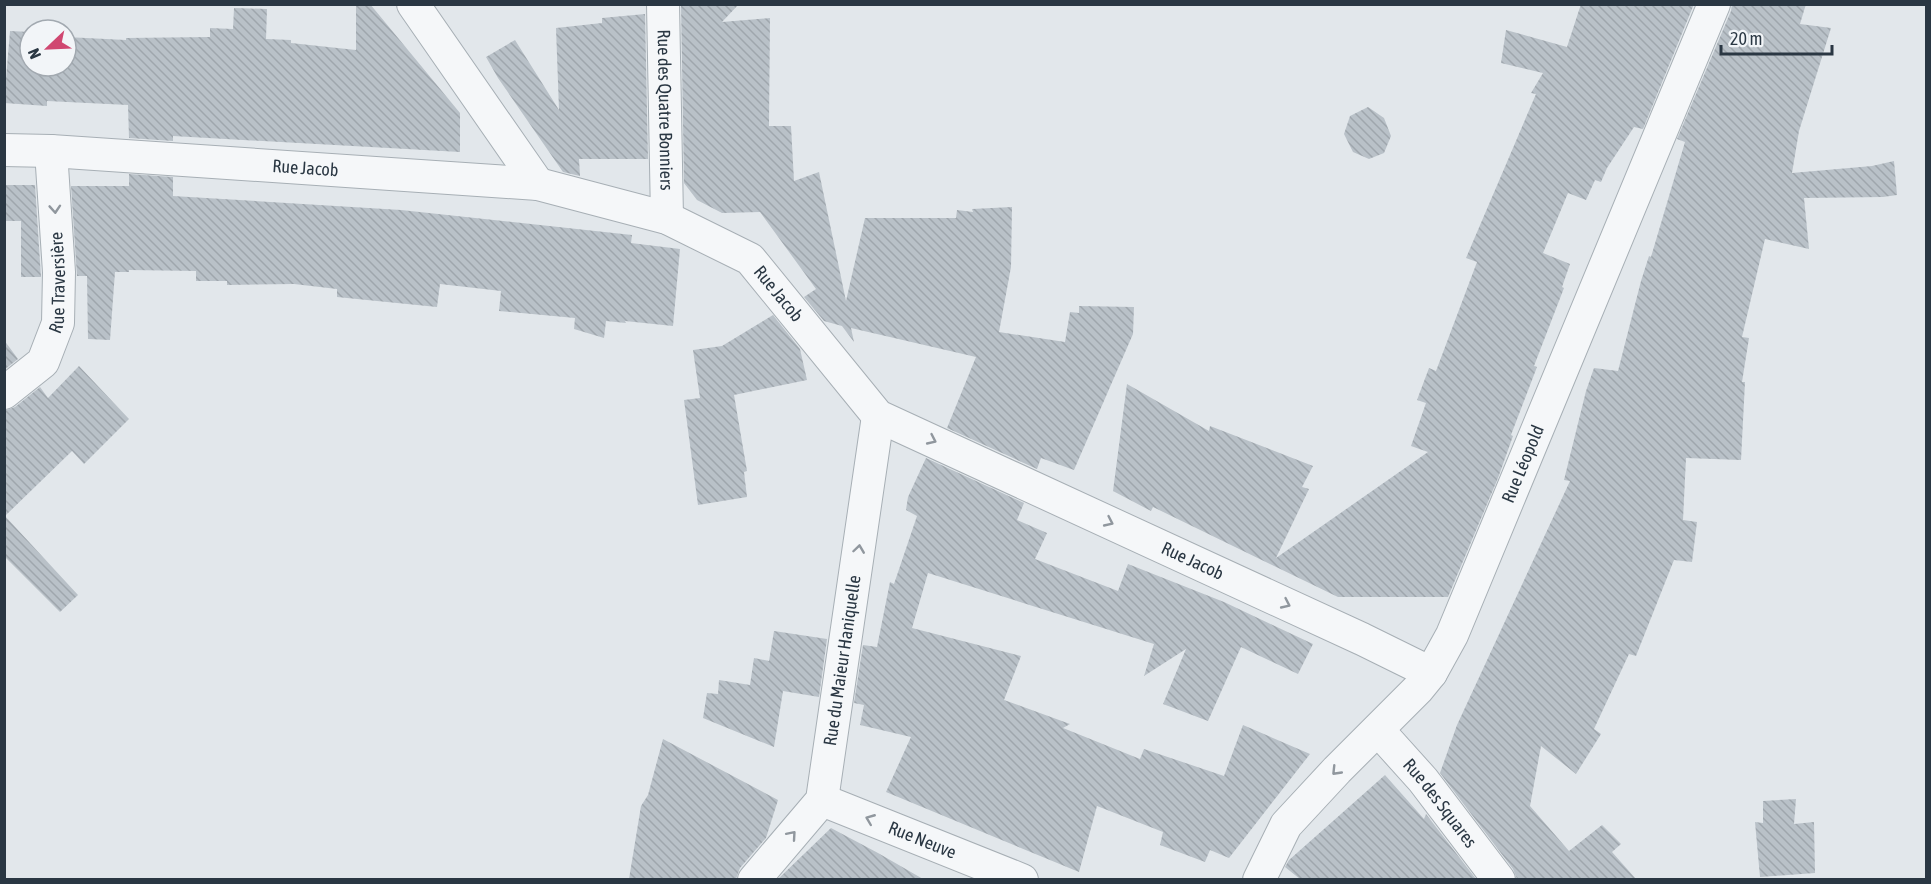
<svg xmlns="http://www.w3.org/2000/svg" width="1931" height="884" font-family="'Asap Condensed',sans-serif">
	<defs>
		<pattern id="building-back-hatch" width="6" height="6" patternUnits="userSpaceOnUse" patternTransform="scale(1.5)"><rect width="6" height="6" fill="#b9c1c8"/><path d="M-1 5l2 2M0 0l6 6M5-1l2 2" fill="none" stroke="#9fa6ad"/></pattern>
	</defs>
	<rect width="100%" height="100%" fill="#e2e7eb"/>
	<!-- building -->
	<path fill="url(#building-back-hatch)" d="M356 4H370L460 113V152L173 136V141L129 138 128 105 47 101V106L4 103 10 31 30 32V66H66V37L126 40V38L210 37V28L233 29 234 8 267 9 266 39 291 40V43L356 50Z
		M681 4H739L722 22 770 18 769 126H791L794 181 819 172 846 301 865 218H956L957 210 973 212 972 209 1012 207 1011 267 999 332 1065 342 1070 312 1079 313V306L1134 307 1133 334 1074 470 1041 458 1037 469 947 428 976 357 851 328 854 342 842 326 824 321 804 297 816 289 760 212 722 213 697 200 684 183Z
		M1581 4H1694L1643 129 1634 127 1607 168 1601 182 1595 180 1586 200 1568 193 1543 253 1570 264 1562 287 1564 288 1534 366 1537 367 1511 435 1513 436 1498 478 1448 597H1338L1153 507 1151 511 1113 491 1127 384 1209 431 1210 426 1313 466 1302 487 1309 489 1276 558 1428 452 1411 446 1426 403 1417 400 1429 368 1436 371 1477 262 1466 258 1536 94 1531 93 1543 73 1501 63 1506 30 1567 47Z
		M1732 4H1806L1800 24 1831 28 1799 131 1792 173 1872 166 1894 161 1897 195 1883 197 1804 198 1809 249 1765 239 1742 337 1749 338 1742 382H1745L1741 460 1686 458 1683 520 1697 522 1692 562 1674 560 1636 656 1629 654 1594 729 1601 734 1576 774 1541 746 1530 806 1569 851 1602 825 1621 844 1612 852 1636 879H1517L1513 869 1440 773 1457 725 1570 481 1564 480 1586 391 1594 368 1618 371 1641 281 1649 256 1651 257 1685 142 1677 139 1731 11Z
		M645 14 648 159H579L580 176 563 172 498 78 486 57 515 40 559 110 556 28 602 23V18Z
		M1368 107 1384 118 1391 136 1384 153 1369 159 1353 152 1344 134 1350 116Z
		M129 174 173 177V196L401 210 632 235 631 243 680 249 673 326 625 321 626 323 606 321 604 338 574 329 575 318 499 311 501 291 440 284 437 307 337 297V289L294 284 227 285V281H196V271L129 270V272H115L110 340 88 339 87 276H77L71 186H129Z
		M4 185H35L41 277H21V221H4Z
		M773 315 800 349 807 380 734 395 747 471 744 472 747 497 698 505 684 400 700 398 693 350 722 346Z
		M4 340 18 359 4 370Z
		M79 366 129 419 84 464 72 451 5 516 78 595 60 612 4 556V411L15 407 40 387 48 398Z
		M926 458 1024 503 1017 520 1047 533 1035 559 1118 591 1128 564 1224 602 1313 644 1298 674 1241 647 1208 721 1163 704 1186 649 1144 676 1154 644 928 573 912 628 1021 656 1004 700 1070 724 1063 728 1140 759 1144 749 1224 776 1243 725 1310 754 1229 858 1210 850 1205 862 1160 845 1163 832 1097 806 1079 872 886 792 911 737 860 725 864 705 854 703 863 645 877 647 890 582 894 584 917 516 906 510 908 497Z
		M774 631 827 639 819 697 783 691 774 747 703 718 707 693 718 694 719 680 750 685 754 658 769 661Z
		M663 739 778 800 766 838 740 868 736 879H629L641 806 648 795Z
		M1385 775 1424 819 1426 814 1476 879H1300L1285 867 1289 860Z
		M1796 799 1794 824 1814 822 1815 873 1760 877 1755 822 1763 823V801Z
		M831 828 878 853 923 879H778Z"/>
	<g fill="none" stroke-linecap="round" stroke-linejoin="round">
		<defs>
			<g id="street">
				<path d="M413 4 538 184"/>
				<path id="s1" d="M663 4 667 218"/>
				<path id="s2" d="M4 150 51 151 538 184 667 218 750 259 878 416 1362 639 1431 673"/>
				<path id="s3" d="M4 393 43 362 58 323 59 272 51 151"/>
				<path id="s4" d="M1378 730 1423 780 1499 880"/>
				<path id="s5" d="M822 800 1022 880"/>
				<path id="s6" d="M754 880 822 800 878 416"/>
				<path id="s7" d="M1259 880 1286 825 1337 770 1418 689 1431 673 1452 635 1714 4"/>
			</g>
		</defs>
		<!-- street casing -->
		<use href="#street" stroke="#a7afb5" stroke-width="34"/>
		<!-- street -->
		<use href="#street" stroke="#f5f7f9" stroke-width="32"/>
	</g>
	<!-- one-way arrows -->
	<defs><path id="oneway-chevron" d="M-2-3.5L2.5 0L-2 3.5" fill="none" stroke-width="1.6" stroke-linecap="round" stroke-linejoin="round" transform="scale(1.5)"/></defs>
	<g stroke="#90979e">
		<use href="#oneway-chevron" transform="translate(55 209) rotate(86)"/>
		<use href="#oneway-chevron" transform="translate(932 440) rotate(25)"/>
		<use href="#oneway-chevron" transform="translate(1109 522) rotate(25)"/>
		<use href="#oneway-chevron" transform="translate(859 549) rotate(-82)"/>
		<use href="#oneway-chevron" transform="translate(1286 604) rotate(25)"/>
		<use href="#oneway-chevron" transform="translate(1336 771) rotate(134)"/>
		<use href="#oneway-chevron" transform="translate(870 819) rotate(-158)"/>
		<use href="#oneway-chevron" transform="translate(792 835) rotate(-49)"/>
	</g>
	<g text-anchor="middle" stroke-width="6" stroke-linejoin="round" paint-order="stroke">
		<!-- street labels -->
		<g font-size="18" fill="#2a3743" stroke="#f2f5f8">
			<text dy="6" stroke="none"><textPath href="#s1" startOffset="106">Rue des Quatre Bonniers</textPath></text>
			<text dy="6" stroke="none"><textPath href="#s2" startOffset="302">Rue Jacob</textPath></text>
			<text dy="6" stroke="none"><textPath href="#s3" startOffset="132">Rue Traversière</textPath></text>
			<text dy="6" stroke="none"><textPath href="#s2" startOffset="806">Rue Jacob</textPath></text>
			<text dy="6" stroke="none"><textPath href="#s7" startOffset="500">Rue Léopold</textPath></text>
			<text dy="6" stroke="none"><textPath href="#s2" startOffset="1310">Rue Jacob</textPath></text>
			<text dy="6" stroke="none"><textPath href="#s6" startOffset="246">Rue du Maieur Haniquelle</textPath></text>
			<text dy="6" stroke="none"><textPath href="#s4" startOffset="96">Rue des Squares</textPath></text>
			<text dy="6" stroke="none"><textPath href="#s5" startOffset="108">Rue Neuve</textPath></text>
		</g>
	</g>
	<!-- border -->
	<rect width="1931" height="884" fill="none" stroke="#2a3743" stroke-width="12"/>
	<!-- north arrow -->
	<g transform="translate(48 48) rotate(247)"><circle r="28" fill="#f2f5f8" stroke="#a2a9b0" stroke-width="1.5"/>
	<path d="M0-4.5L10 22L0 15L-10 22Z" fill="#d04771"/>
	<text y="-9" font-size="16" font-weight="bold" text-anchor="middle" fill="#2a3743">N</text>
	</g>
	<!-- scale -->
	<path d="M1721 45v9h111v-9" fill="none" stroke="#2a3743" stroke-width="3"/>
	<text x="1730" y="45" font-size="18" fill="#2a3743" stroke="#f2f5f8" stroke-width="4.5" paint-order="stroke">20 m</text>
</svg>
